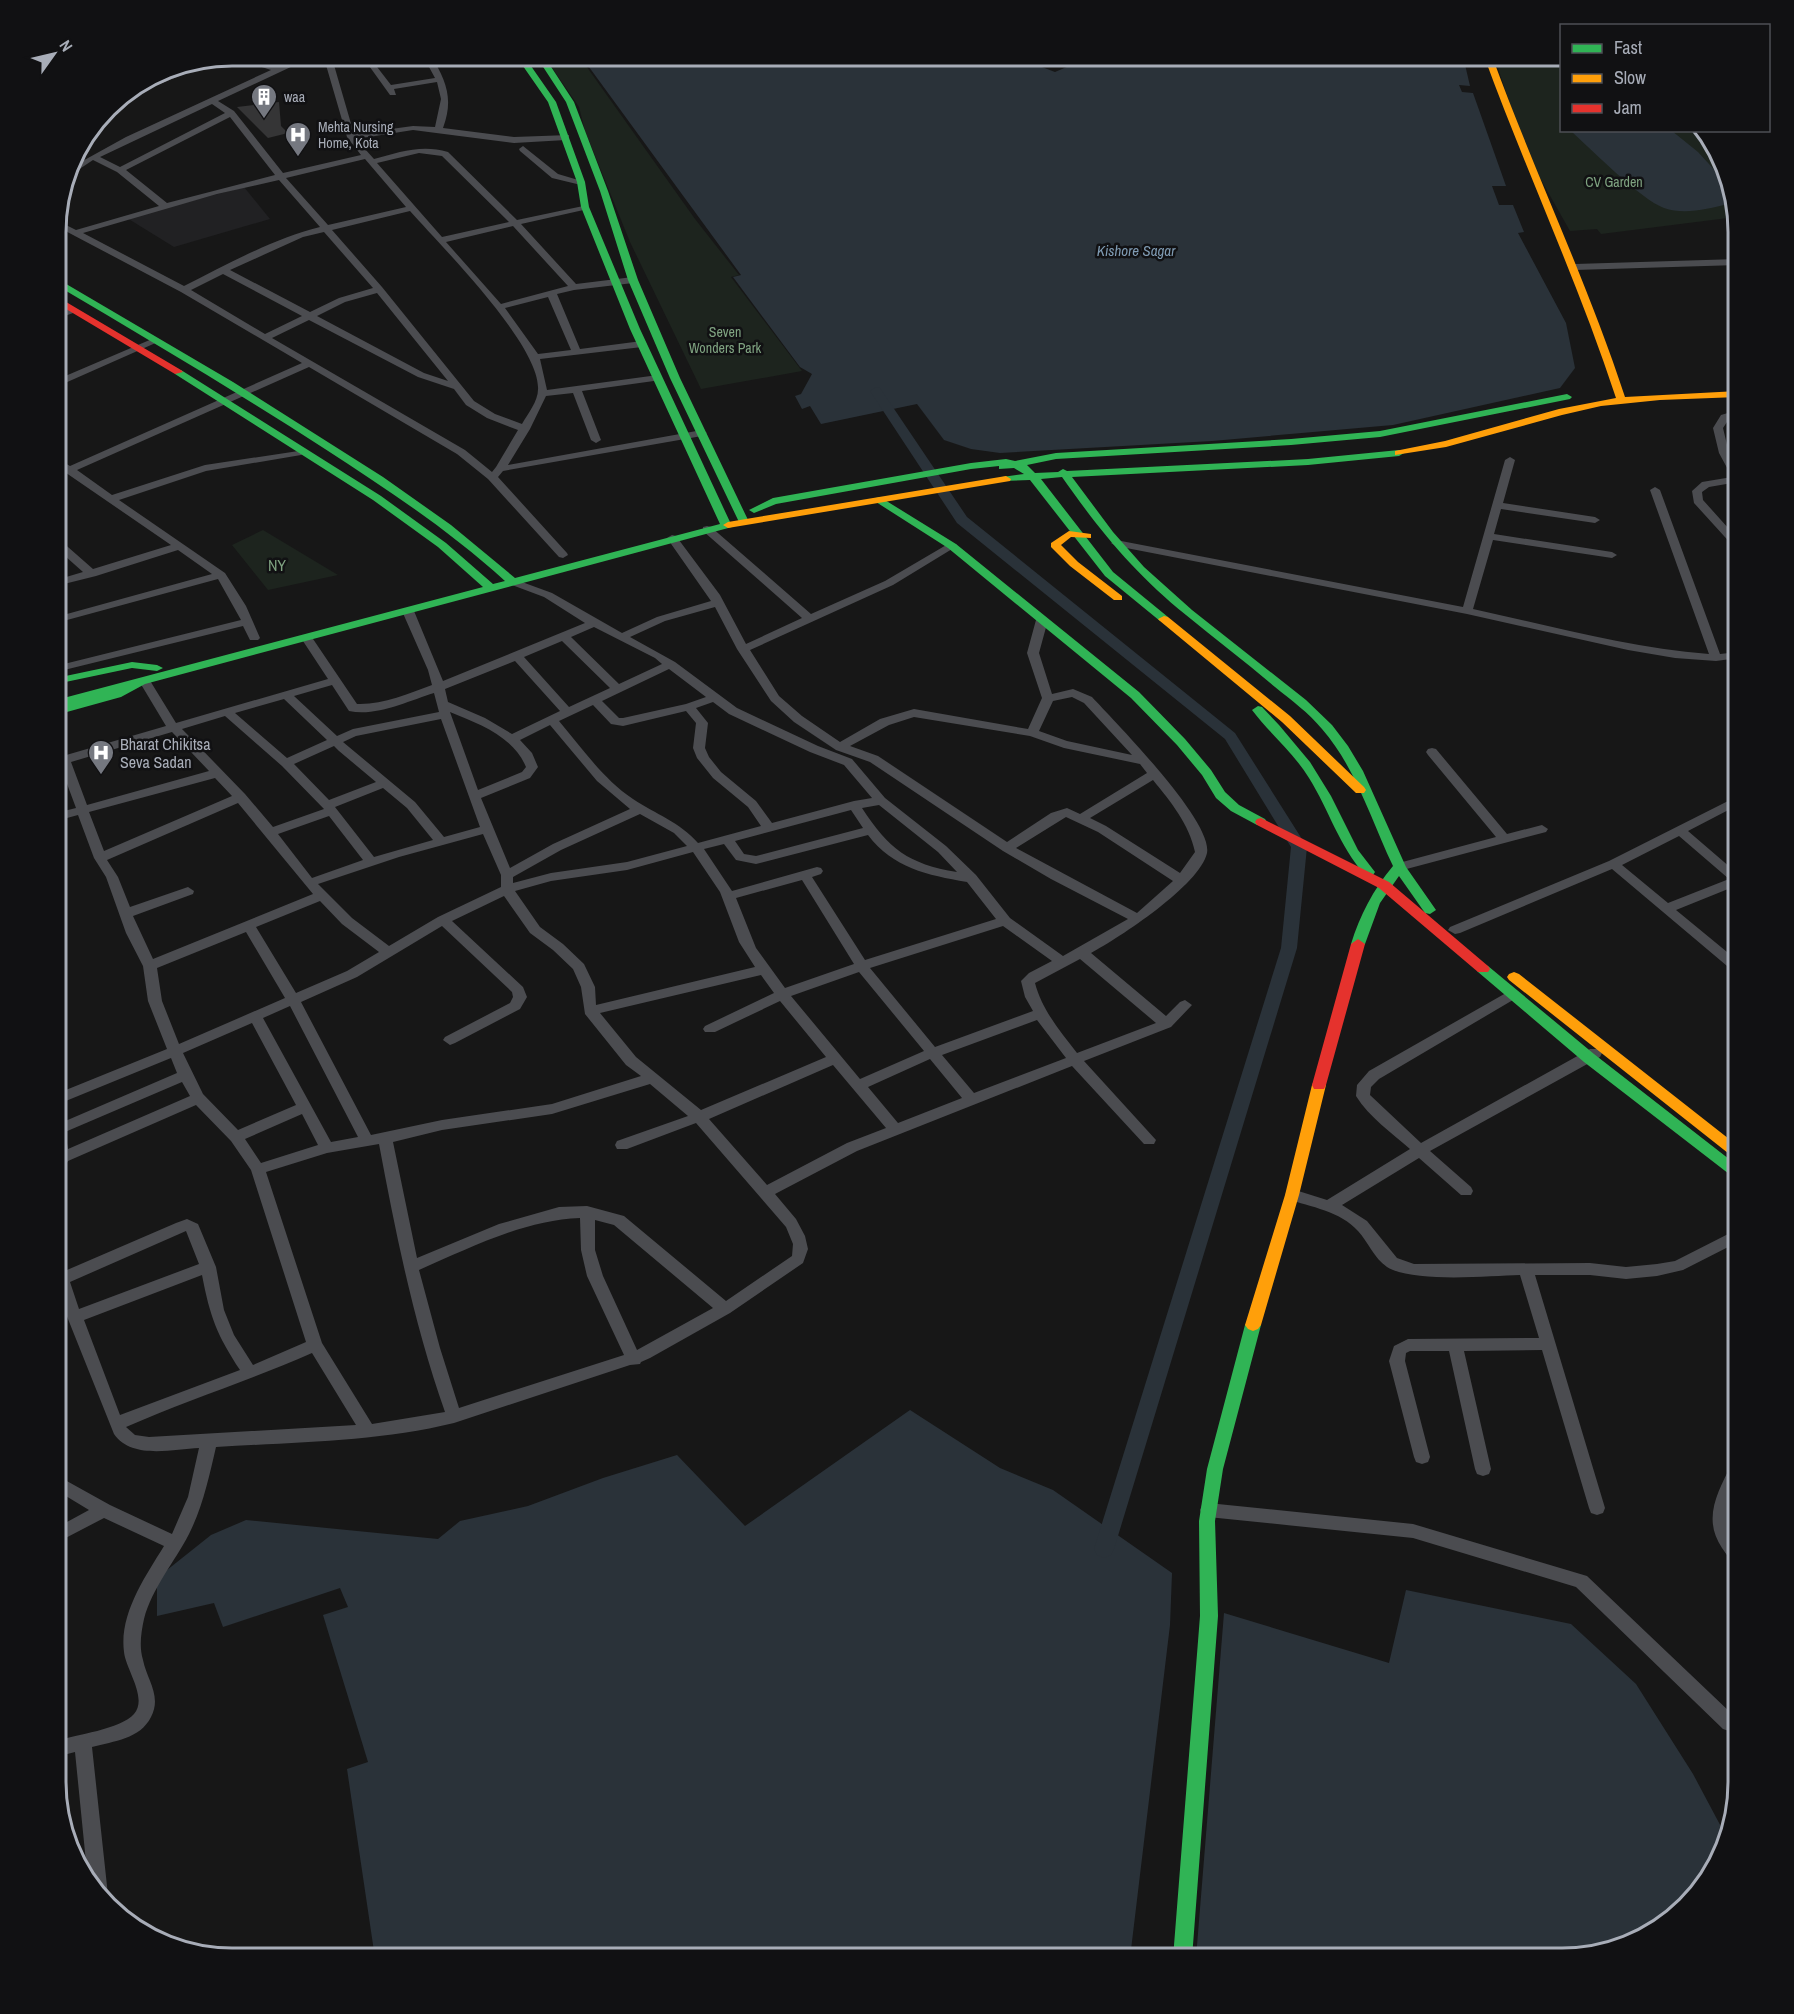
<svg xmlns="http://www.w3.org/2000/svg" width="1794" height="2014" font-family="'Archivo Narrow',sans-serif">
	<rect width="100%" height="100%" fill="#171717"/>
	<!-- built -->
	<path fill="#212123" d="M244 187 270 219 174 247 127 218Z"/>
	<!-- green -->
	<path fill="#1d241e" d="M544 56H579L695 219 739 275 731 277 802 371 701 389 630 242 585 131 579 107Z
		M1494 56H1561L1562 130 1705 131 1729 175 1736 217 1601 234 1597 229 1570 231 1527 155Z
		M263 530 338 575 268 590 232 545Z"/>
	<!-- water -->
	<path fill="#2a3239" d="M581 56H1036L1026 61 1055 72 1083 60 1072 56H1463L1470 86 1459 85 1462 92 1473 93 1506 186H1492L1499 205H1513L1524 232 1518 233 1566 323 1575 368 1560 388 1393 425 1212 441 1000 453 971 449 944 440 917 404 821 424 810 406 802 409 795 396 801 394 812 374 800 367 733 277 741 275Z
		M1571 131H1672L1698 152 1731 188 1732 198 1728 204C1708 209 1684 215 1664 208 1640 199 1592 150 1571 131Z
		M910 1410 1000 1468 1053 1490 1172 1573 1170 1625 1130 1958H375L347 1769 368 1762 323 1615 348 1607 340 1588 223 1627 214 1603 157 1616V1578L211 1535 246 1520 438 1539 460 1521 528 1506 603 1478 677 1455 745 1526Z
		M1406 1590 1571 1624 1636 1684 1693 1774 1726 1836 1720 1860 1670 1922 1619 1949 1562 1958H1196L1224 1613 1389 1663Z"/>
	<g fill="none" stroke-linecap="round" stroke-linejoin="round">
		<!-- canal -->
		<path fill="#2a3239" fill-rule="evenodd" d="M876 387 880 388 967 517 1235 733 1307 847 1297 948 1114 1549 1111 1555 1104 1558 1097 1555 1094 1549 1281 948 1291 847 1225 739 957 523 870 391Z"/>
	</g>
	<!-- building -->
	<path fill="#353536" d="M279 102 281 126 288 133 268 138 237 107Z"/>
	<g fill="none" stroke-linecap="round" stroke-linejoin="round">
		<!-- street -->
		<path fill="#4b4c50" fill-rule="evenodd" d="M227 56H238L278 67 304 56H313L304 61H324L323 56H331L332 60 421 56 417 58 374 63 391 85 435 78 423 56H431C446 80 454 99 443 128L514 137 569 135V139L566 140 514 143 413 130 356 139 374 159C399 152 422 144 448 152L517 220 588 205V209L521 224 576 284 633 277 638 280 633 283 574 290 557 294 580 349 642 341 647 344 642 347 540 359 547 390 658 375 661 376V380L582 391 601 440 596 443 591 440 573 393 546 396 530 429 508 465 702 430 707 433 702 436 503 471 498 477 567 553 568 555 563 558 559 557 488 479 457 454 309 367 77 470 112 495 205 465 305 450 306 452 301 455 206 471 119 500 225 573 246 606 260 638 258 640H250L243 626 56 672V666L241 620 218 579 56 623V617L212 574 178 550 96 576 56 586V580L83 572 56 548V539L60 540 93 569 171 545 56 466V458L70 466 302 363 181 292 56 226V220L76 230 159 206 117 172 93 160 69 176 70 168 126 137 271 70ZM367 63 390 95H396L394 89 437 82 441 99 435 127 413 126 354 134 334 65ZM295 65H326L347 137 361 155 283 173 234 111 218 101ZM212 104 225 113 120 167 100 157ZM230 117 275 175 167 203 126 170ZM419 153 442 156 509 222 442 237 377 163ZM365 159 406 207 328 225 286 178ZM279 180 320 227C272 239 228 264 184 286L83 233 217 194ZM410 211C442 247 537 342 538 387 539 401 528 413 522 424L495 414 474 401 382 287 332 230ZM513 226 568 286 501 304 446 242ZM324 232 373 288 339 298 310 312 230 270 303 237ZM223 274 302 316 265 334 191 290ZM377 293 448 381 424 373 317 316 345 302ZM548 297 571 350 538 354 505 308ZM309 320 418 377 454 389 466 405 487 418 518 430 496 467 492 472 465 450 272 338Z
			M218 58 217 61 122 99H117C146 80 183 65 218 58Z
			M523 146 558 174 585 182 581 185 552 178 520 151 519 149Z
			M1738 259V265L1575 270 1570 267 1575 264Z
			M73 307 78 310 76 312 56 319V313Z
			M152 339 160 341 56 387V380Z
			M1738 410V416L1729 419 1723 428 1729 453 1738 470V482L1709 487 1702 492 1703 500 1738 539V548L1734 547 1694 503 1692 491 1702 482 1732 477 1719 453 1713 428 1721 415Z
			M1510 457 1515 460 1503 503 1595 517 1600 520 1595 523 1501 509 1494 534 1612 552 1617 555 1612 558 1493 540 1473 609C1551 626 1629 648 1709 654L1650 490 1655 487 1660 490 1720 654 1738 652V658L1716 661 1675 658 1628 650 1467 614 1116 546 1111 543 1116 540 1463 607 1505 460Z
			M707 526 711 527 811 614 885 581 948 544H956L957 546 893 585 750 650 779 696 802 716 840 742 880 719 914 709 1028 729 1042 698 1027 653 1036 620 1042 617 1048 620 1039 653 1052 694 1073 689 1092 697C1116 723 1213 821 1207 853 1200 885 1119 938 1091 953L1166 1016 1180 1002 1185 1000 1192 1005 1171 1027 1084 1061 1156 1140 1154 1144H1144L1072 1066 857 1151 775 1194 796 1219 805 1236 808 1249 803 1263 730 1313 650 1358 641 1362 640 1364 630 1365 454 1423C376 1442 295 1442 216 1447 209 1477 203 1506 189 1534 174 1563 152 1588 144 1619 141 1633 139 1647 143 1660 147 1680 162 1696 151 1717 140 1739 114 1741 92 1747L108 1895 106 1901 92 1890 88 1882 75 1752 56 1757V1741C75 1735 121 1729 134 1714 148 1698 126 1670 124 1652 119 1614 145 1577 164 1546L104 1518 56 1543V1528L89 1510 56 1490V1475L110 1505 172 1534 188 1497 199 1448C173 1449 132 1460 114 1434L58 1294 56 1283V1250L61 1252 67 1270 176 1223 187 1219 198 1224 216 1267 224 1310 234 1335 253 1365 306 1342 251 1170 231 1141 196 1105 68 1161 61 1174 56 1175V1117L61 1118 63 1122 177 1073 171 1058 56 1105V1094L167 1049 148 1001 143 966 126 933 106 877 94 858 78 815 56 821V813L76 808 60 765 56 766V758L166 726 139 681 141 679H149L176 723 328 679 301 638 307 635 311 636 357 704C382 705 408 694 432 685L428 670 402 611 404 609H412L414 611 443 681 585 623 544 597 507 583 506 581 511 578 552 593 622 633 657 617 711 601 667 538 672 535 676 536 720 595 746 644 802 618 703 531V527ZM715 607 737 649 771 701 794 722 836 750 870 762 1003 851 1051 879 1128 919 1063 956 1010 918 976 875 946 846 885 798 852 759 818 746 737 708 675 662 630 637 665 621ZM594 627 655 658 662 664 619 684 571 637ZM562 641 610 688 569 707 524 657ZM515 661 560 711 512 734 485 718 448 702 445 689ZM669 669 706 697 686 704 623 718H619L602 701ZM332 685 349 711C376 717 408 701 434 693L439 712 353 729 337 736 294 696ZM1072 697 1084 703 1132 755 1067 741 1039 731 1053 701ZM284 699 327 740 287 758 235 713ZM713 702 729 714 810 752 844 765 872 798 854 801 772 823 756 801 721 772 709 757 705 748 708 723 696 708ZM593 705 611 724 623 726 686 711 696 723 693 748 697 758 713 778 748 807 761 826 698 843C680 822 655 814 633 799 603 779 582 748 559 721ZM450 712C479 724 513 736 526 767L522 772 478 790ZM225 716 282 766 324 809 273 827 245 794 182 729ZM914 717 1030 736 1064 748 1140 764 1147 773 1080 814 1067 808 1051 813 1007 842 878 756 850 746 889 725ZM441 719 480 827 444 837 415 802 343 742 356 736ZM550 725 597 781 630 809 553 844 510 868 481 798 530 778 538 767 532 753 520 740ZM172 732 209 771 87 805 71 762ZM334 746 339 751 376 782 329 800 294 764ZM215 778 232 796 104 851 89 812ZM1153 780C1171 802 1189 824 1195 852L1180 873 1106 826 1090 818ZM383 788 407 808 433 840 374 857 335 807ZM238 803 313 894 153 959 133 916 193 894 194 891 188 887 130 907 118 877 107 860ZM879 805 938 852 957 872C908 864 889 849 862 808ZM851 810 863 828 756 856 744 854 735 841ZM640 814 674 833 687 846 627 862 551 873 513 883V877L561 850ZM329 816 363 860 312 878 278 834ZM1066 817 1098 832 1173 881 1137 913 1016 848ZM483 834 501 875V887L438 917 389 946 352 918 318 884 399 857ZM868 835C893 868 927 875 967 882L996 919 865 960 812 877 821 874 823 871 821 868 817 867 732 891 704 849 724 844 736 860 756 864ZM693 852 720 892 739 942 755 967 596 1005 595 987 584 964 563 944 540 927 515 891 551 881 627 870ZM802 880 854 964 785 988 756 948 736 898ZM504 896 530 933 553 950 573 969 581 987 585 1014 626 1065 641 1076 552 1104 442 1120 371 1135 301 1002 357 977 442 926 512 992 513 997 510 1003 445 1037 443 1040 450 1045 455 1043 520 1009 527 997 523 987 452 921ZM320 901 342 924 379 952 347 971 296 993 256 927ZM1003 926 1052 961 1029 973 1021 981 1025 997 1033 1011 935 1047 870 968ZM246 932 285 998 179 1044 162 1001 157 968ZM1080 959 1156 1023 1077 1053C1060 1031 1042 1010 1035 983ZM859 972 924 1051 860 1079 791 996ZM761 975 774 993 705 1026 703 1029 705 1032H715L780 1001 826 1057 701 1110 636 1057 600 1013ZM290 1006 358 1137 331 1142 263 1018ZM1037 1020 1066 1058 974 1093 942 1055ZM252 1023 296 1105 238 1130 203 1094 183 1053ZM930 1059 962 1098 898 1123 868 1087ZM833 1065 886 1128 847 1143 767 1185 709 1119ZM182 1082 190 1096 68 1149 65 1132ZM650 1084 688 1116 617 1141 615 1145 617 1149H627L696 1123 786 1227 793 1244 792 1256 726 1301 624 1216 587 1206 559 1207 499 1224 417 1258 393 1142 442 1130 552 1114ZM302 1114 318 1145 261 1163 245 1139ZM379 1144C396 1235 414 1324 445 1412L372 1424 322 1343 266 1172 327 1153ZM580 1218 581 1250 587 1276 624 1355 459 1408 440 1348 419 1270C470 1248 524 1220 580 1218ZM595 1220 614 1225 713 1308 637 1350 603 1276 595 1250ZM186 1231 199 1264 79 1309 70 1282ZM202 1275C210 1317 217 1335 240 1370L120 1415 84 1320ZM312 1353 356 1425 149 1437 135 1435 126 1427C187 1400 251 1380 312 1353Z
			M1432 748 1436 749 1507 834 1542 825 1548 829 1546 832 1399 871 1395 870 1393 867 1395 864 1496 837 1428 755 1426 752 1428 749Z
			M1738 796V805L1688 831 1738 874V885L1676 910 1738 961V972L1733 971 1612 869 1460 933 1455 934 1448 930 1450 927 1609 861ZM1679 836 1729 879 1668 903 1622 865Z
			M1513 989 1520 994 1518 997 1379 1079 1371 1087 1370 1095 1421 1143 1590 1049H1600L1602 1053 1600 1057 1430 1151 1471 1187 1473 1191 1471 1195H1461L1419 1158 1342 1205 1367 1221 1397 1258 1414 1264 1590 1263 1626 1267 1657 1264 1675 1261 1738 1229V1242L1683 1270 1657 1276 1626 1279 1590 1275H1535L1605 1508 1603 1513 1597 1515 1591 1513 1589 1508 1542 1350 1464 1351 1491 1469 1489 1474 1483 1476 1477 1474 1475 1469 1449 1351H1410L1406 1353 1405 1361 1430 1457 1428 1462 1422 1464 1416 1462 1414 1457 1389 1361 1394 1346 1408 1339 1539 1338 1520 1275C1488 1276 1413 1283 1387 1267 1374 1258 1368 1242 1358 1231 1340 1211 1311 1207 1287 1199L1285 1195 1287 1191 1292 1189 1327 1200 1410 1149C1392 1133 1369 1117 1356 1096L1357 1085 1369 1071Z
			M1738 1461V1485L1728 1509 1731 1533 1738 1544V1564C1730 1561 1727 1555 1722 1548 1702 1518 1718 1492 1732 1463Z
			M1208 1503 1413 1524 1587 1576 1731 1713 1738 1710V1727L1729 1731 1723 1729 1576 1587 1413 1538 1208 1517 1202 1515 1200 1510 1202 1505Z"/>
		<!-- fast -->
		<path fill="#30b455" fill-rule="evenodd" d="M516 56H524L556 102 585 182 589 207 640 329 730 522 733 525 732 527 145 684 121 697 56 715V700L483 587 438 547 373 500 175 374V370H181L381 496 446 543 493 584 505 581C449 530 388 490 325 449 237 392 146 338 56 285V278L233 382 383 477 451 525 515 578 720 524 630 329 581 207 577 182 548 102Z
			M536 56H544L574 102 608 191 638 280 680 378 749 522 748 524H740L739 522 670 378 628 280 600 191 566 102Z
			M1567 394 1572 397 1570 399 1380 437 1291 445 1056 459 1027 465 1035 473 1058 472 1063 469 1067 471 1308 459 1399 450 1404 453 1399 456 1308 465 1072 477 1113 532 1144 567 1192 610 1306 700 1332 725 1348 746 1363 771 1406 867 1436 910 1430 914 1425 913 1399 876 1380 903 1365 944 1358 949 1351 944C1360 915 1373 890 1393 866 1371 820 1356 768 1322 729 1309 713 1291 700 1275 687 1246 662 1215 639 1186 615 1134 573 1100 531 1062 477L1041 479 1113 572 1168 617V621H1160L1105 576 1030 480 1002 481V477L1024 474 1014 468 999 469V466L971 469 776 504 754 513 749 510 773 498 971 463 1006 459 1015 461 1056 453 1291 439 1380 431Z
			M880 497 956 544 1139 692 1185 739 1211 770 1225 792 1239 805 1265 819 1267 822 1265 825H1257L1231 811 1216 798 1202 775 1177 745 1131 698 948 548 876 502V498Z
			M132 662 157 665 163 668 157 671 132 668 56 684V678Z
			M1258 706 1262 707 1279 725 1310 762 1331 796 1358 850 1375 872 1373 875H1365C1339 846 1329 810 1309 778 1293 752 1270 734 1252 710Z
			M1483 964 1488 966 1594 1054 1738 1166V1178L1733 1177 1584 1062 1478 972 1476 969 1478 966Z
			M1253 1319 1258 1321 1261 1325 1223 1469 1215 1521 1218 1616 1192 1958H1173L1200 1616 1199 1521 1207 1469 1245 1325 1248 1321Z"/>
		<!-- slow -->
		<path fill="#ff9f0a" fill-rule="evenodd" d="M1484 56H1492C1534 171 1587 281 1625 397L1738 391V397L1660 400 1601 406 1562 415 1446 447 1395 455V451L1445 441 1559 409 1616 398C1578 282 1526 171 1484 56Z
			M1006 476 1011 479 1010 481 728 528 723 525 728 522Z
			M1069 531 1091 534V538L1071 537 1061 545 1078 562 1122 596V600H1114L1070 566 1051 547V543Z
			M1164 616 1168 617 1290 716 1364 787 1366 790 1364 793H1356L1282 722 1160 621 1158 619Z
			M1514 972 1519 974 1738 1146V1158L1733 1157 1509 980 1507 977 1509 974Z
			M1319 1080 1324 1081 1326 1085 1299 1195 1261 1325 1258 1329 1253 1331 1248 1329 1245 1325 1285 1195 1312 1085 1314 1081Z"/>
		<!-- jam -->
		<path fill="#e5322d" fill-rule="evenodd" d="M56 296 181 370 183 372 175 374 56 303Z
			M1261 818 1389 882 1488 966 1490 969 1488 972H1478L1379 888 1257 825 1255 822 1257 819Z
			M1358 939 1365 944 1326 1085 1324 1089H1314L1312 1085 1351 944Z"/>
	</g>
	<!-- icons -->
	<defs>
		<symbol id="building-pin" viewBox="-11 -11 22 30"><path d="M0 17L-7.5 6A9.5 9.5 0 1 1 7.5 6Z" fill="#757880" stroke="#111113"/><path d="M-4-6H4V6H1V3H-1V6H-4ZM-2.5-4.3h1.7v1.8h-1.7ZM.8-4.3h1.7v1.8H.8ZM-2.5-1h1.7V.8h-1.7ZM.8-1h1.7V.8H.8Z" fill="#fff"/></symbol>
		<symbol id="hospital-pin" viewBox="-11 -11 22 30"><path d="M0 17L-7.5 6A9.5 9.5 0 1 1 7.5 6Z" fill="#757880" stroke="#111113"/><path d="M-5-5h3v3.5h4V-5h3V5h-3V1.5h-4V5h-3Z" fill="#fff"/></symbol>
	</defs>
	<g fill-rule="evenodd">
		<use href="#building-pin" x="249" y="82" width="30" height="40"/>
		<use href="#hospital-pin" x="283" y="120" width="30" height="40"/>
		<use href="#hospital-pin" x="86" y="738" width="30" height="40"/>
	</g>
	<g text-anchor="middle" stroke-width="5" stroke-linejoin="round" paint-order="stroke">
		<!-- far-poi labels -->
		<g font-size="14" fill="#a8adb8" stroke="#111113" text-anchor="start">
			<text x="284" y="102">waa</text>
			<text x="318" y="132">Mehta Nursing<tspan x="318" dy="16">Home, Kota</tspan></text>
		</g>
		<!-- far-park labels -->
		<g font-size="14" fill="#7fa381" stroke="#111113">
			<text x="1614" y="187">CV Garden</text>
			<text x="725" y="337">Seven<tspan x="725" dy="16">Wonders Park</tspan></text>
		</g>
		<!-- far-water labels -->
		<g font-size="15" font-style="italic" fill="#7f9bb3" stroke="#111113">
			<text x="1136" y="256">Kishore Sagar</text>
		</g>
		<!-- park labels -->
		<g font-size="16" fill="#7fa381" stroke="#111113">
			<text x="277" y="571">NY</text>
		</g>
		<!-- poi labels -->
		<g font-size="16" fill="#a8adb8" stroke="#111113" text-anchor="start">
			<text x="120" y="750">Bharat Chikitsa<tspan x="120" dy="18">Seva Sadan</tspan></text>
		</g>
	</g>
	<!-- crop -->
	<path d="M0 0H1794V2014H0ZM232 66H1562A166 166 0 0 1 1728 232V1782A166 166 0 0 1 1562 1948H232A166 166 0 0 1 66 1782V232A166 166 0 0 1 232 66Z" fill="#111113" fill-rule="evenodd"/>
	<path fill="none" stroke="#a8adb8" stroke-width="3" d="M232 66H1562A166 166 0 0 1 1728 232V1782A166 166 0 0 1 1562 1948H232A166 166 0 0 1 66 1782V232A166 166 0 0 1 232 66Z"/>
	<!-- legend -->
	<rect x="1560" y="24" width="210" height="108" fill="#111113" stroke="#4d4f55" stroke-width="1.5"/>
	<rect x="1572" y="44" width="30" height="9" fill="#30b455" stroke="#4d4f55" stroke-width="1.5"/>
	<text x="1614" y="54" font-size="18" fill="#a8adb8">Fast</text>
	<rect x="1572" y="74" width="30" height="9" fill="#ff9f0a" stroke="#4d4f55" stroke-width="1.5"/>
	<text x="1614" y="84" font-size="18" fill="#a8adb8">Slow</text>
	<rect x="1572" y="104" width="30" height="9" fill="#e5322d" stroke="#4d4f55" stroke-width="1.5"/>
	<text x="1614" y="114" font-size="18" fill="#a8adb8">Jam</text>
	<!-- north arrow -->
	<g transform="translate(54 54) rotate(56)" stroke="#111113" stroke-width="4.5" paint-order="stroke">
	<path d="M0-4.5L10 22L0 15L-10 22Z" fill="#a8adb8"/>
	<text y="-9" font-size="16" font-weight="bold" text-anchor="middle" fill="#a8adb8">N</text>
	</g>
</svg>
